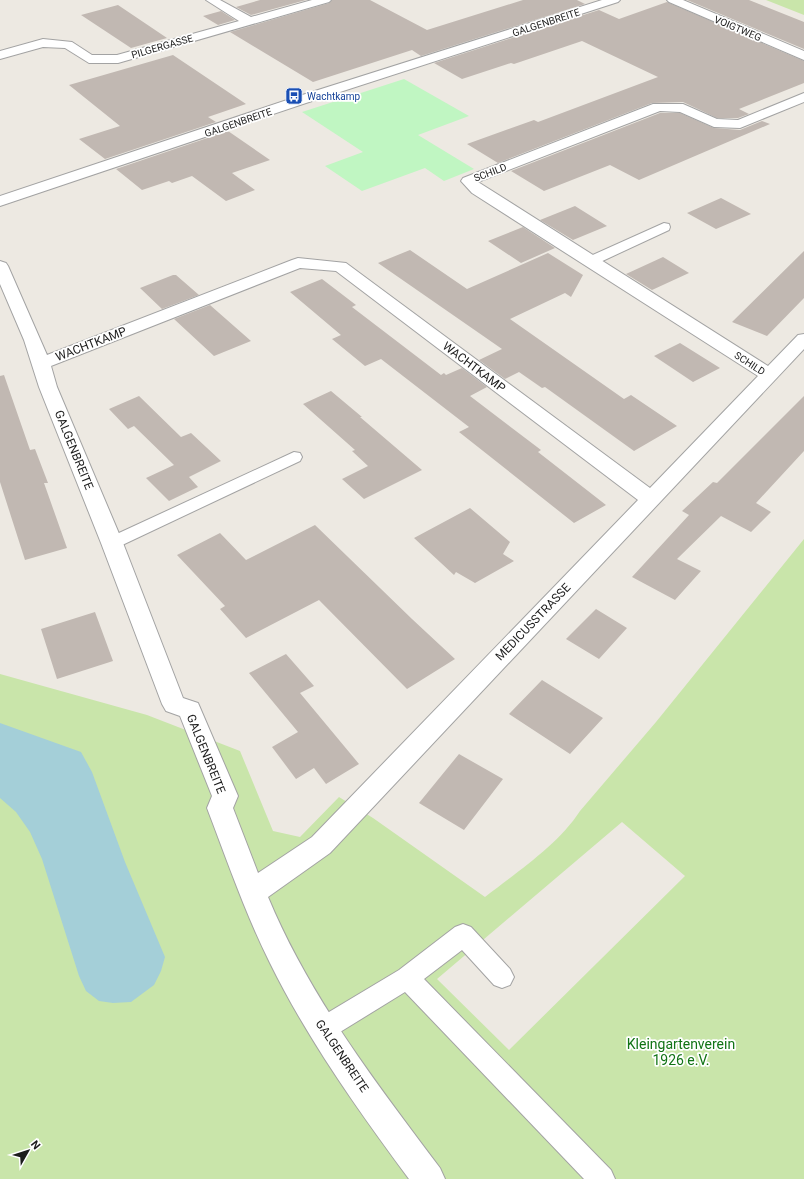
<svg xmlns="http://www.w3.org/2000/svg" width="804" height="1179" font-family="Roboto,sans-serif">
	<rect width="100%" height="100%" fill="#ede9e2"/>
	<!-- grass -->
	<path fill="#c9e5aa" fill-rule="evenodd" d="M766 0H804V15Z
		M804 539V1179H0V674L147 715 240 751 273 831 300 837 339 797 373 818 485 897C517 872 558 845 580 811L656 722ZM622 822 685 876 509 1050 437 979Z"/>
	<!-- park -->
	<path fill="#c0f6c2" d="M404 79 469 116 418 135 474 169 444 181 425 168 362 191 325 166 363 152 302 112Z"/>
	<!-- water -->
	<path fill="#a4cfd8" d="M0 723 81 752 92 772 125 862 165 957 161 971 154 985 131 1002 113 1003 99 1001 86 991 79 976 42 859 30 832 16 812 0 798Z"/>
	<!-- building -->
	<path fill="#c1b8b2" d="M260 0H306L251 15 236 7Z
		M332 0H370L427 30 523 0H577L585 4 421 56 412 50 313 82 230 32 329 3Z
		M687 0H749L804 22V49Z
		M667 2 804 61V83L739 109 749 114 738 118H717L683 102 652 103 498 163 467 144 534 120 538 122 658 77 582 41 514 64 511 63 462 79 434 63 599 10 619 19Z
		M118 5 167 38 131 48 81 15Z
		M221 11 235 20 218 25 203 16Z
		M173 55 246 104 208 117 216 122 105 159 79 139 120 126 69 85Z
		M660 113H680L714 128 740 130 762 121 770 124 639 180 610 165 544 191 511 171Z
		M228 131 270 160 232 173 255 190 226 201 192 176 172 183 169 181 142 190 116 169Z
		M721 198 751 214 716 229 687 213Z
		M575 206 607 226 573 240 540 220Z
		M523 227 555 248 521 263 488 241Z
		M410 250 467 289 548 253 583 275 571 297 565 293 510 319 624 399 631 395 677 426 634 451 545 387 542 388 519 372 505 379 479 360 502 349 378 263Z
		M804 251V298L767 336 732 322Z
		M663 257 689 273 652 290 626 274Z
		M173 275H176L199 295 162 309 140 288Z
		M322 279 356 305 352 307 441 375 444 373 446 375 462 368 487 387 470 396 541 450 538 452 606 505 574 523 459 432 469 427 381 359 365 366 332 339 341 335 290 292Z
		M210 305 251 341 214 356 174 319Z
		M680 343 720 368 693 382 654 356Z
		M4 375 30 450 35 449 48 483H44L67 548 25 560 0 482V376Z
		M331 391 362 417H360L422 470 364 499 342 479 368 466 352 451 355 450 303 404Z
		M139 396 181 437 191 433 221 461 189 477 198 487 169 501 146 478 174 465 134 426 128 429 109 409Z
		M804 396V451L756 503 771 512 751 532 721 516 677 559 701 571 675 600 632 577 689 515 682 511 713 482 717 483Z
		M470 508 510 542 503 554 514 561 475 583 456 572 454 575 414 538Z
		M315 525 412 619 455 659 407 689 319 600 246 638 220 609 225 606 177 555 220 533 246 560Z
		M596 609 627 628 599 659 566 639Z
		M95 612 113 661 57 679 41 629Z
		M286 654 314 686 300 693 359 764 326 784 314 768 296 779 272 747 298 732 249 673Z
		M542 680 603 718 570 754 509 714Z
		M459 754 503 779 464 830 419 803Z"/>
	<g fill="none" stroke-linecap="round" stroke-linejoin="round">
		<defs>
			<path id="service" d="M664 223 669 224 670 227 669 230 596 264H586L584 261 586 258Z
				M294 452 300 453 302 457 300 461 118 547 112 549 106 547 103 543 106 539Z
				M463 924 471 927 510 969 514 977 510 985 502 988 494 985 462 950 424 979 611 1170 615 1179H584L405 992 332 1037 323 1041 314 1037 311 1029 314 1021 399 970 455 927Z"/>
			<path id="minor" d="M206 0H220L251 17 312 0H331L329 2 118 63H89L65 48 43 47 0 59V51L43 39 72 42 92 55H117L239 21Z
				M602 0H620L618 2 306 103 0 206V196L296 97Z
				M667 0H683L804 51V60L669 2Z
				M804 93V102L740 128 714 127 680 112 660 111 478 182 768 366 798 335 804 334V349L330 853 268 897C309 996 376 1083 440 1168L445 1179H409C358 1110 308 1040 270 963 245 913 227 860 207 808L212 796 180 716 166 711 162 704 101 543 39 387 24 340 0 284V261L6 263 8 266 47 355 292 260 298 258 346 263 650 488 758 376 472 193 461 181 463 178 653 104H683L717 119 738 120ZM300 268 336 271 638 500 312 837 258 873 233 808 238 796 198 703 183 698 123 543 57 387 51 366Z"/>
		</defs>
		<!-- service casing -->
		<use href="#service" stroke="#a3a3a3" stroke-width="2"/>
		<!-- minor casing -->
		<use href="#minor" stroke="#a3a3a3" stroke-width="2"/>
		<!-- service -->
		<use href="#service" fill="#fff" fill-rule="evenodd"/>
		<!-- minor -->
		<use href="#minor" fill="#fff" fill-rule="evenodd"/>
	</g>
	<!-- icons -->
	<defs>
		<symbol id="bus-square" viewBox="-11 -11 22 22"><rect x="-9" y="-9" width="18" height="18" rx="4" fill="#1a4fb4" stroke="#fff"/><path d="M-5-6H5V4H4V6H2V4H-2V6H-4V4H-5ZM-3.5-4V0h7V-4ZM-3.5 1.2v1.5H-2V1.2ZM2 1.2v1.5H3.5V1.2Z" fill="#fff"/></symbol>
	</defs>
	<g fill-rule="evenodd">
		<use href="#bus-square" x="284" y="86" width="20" height="20"/>
	</g>
	<g text-anchor="middle" stroke-width="3.5" stroke-linejoin="round" paint-order="stroke">
		<!-- far-street labels -->
		<g font-size="10" fill="#1c1c1c" stroke="#fff">
			<text transform="translate(546 22) rotate(-18)" y="4">GALGENBREITE</text>
			<text transform="translate(738 28) rotate(23)" y="4">VOIGTWEG</text>
			<text transform="translate(162 46) rotate(-16)" y="4">PILGERGASSE</text>
			<text transform="translate(238 122) rotate(-19)" y="4">GALGENBREITE</text>
			<text transform="translate(490 172) rotate(-21)" y="4">SCHILD</text>
			<text transform="translate(750 363) rotate(33)" y="4">SCHILD</text>
		</g>
		<!-- far-transit labels -->
		<g font-size="10" fill="#164399" stroke="#fff" text-anchor="start">
			<text x="307" y="100">Wachtkamp</text>
		</g>
		<!-- street labels -->
		<g font-size="12" fill="#1c1c1c" stroke="#fff">
			<text transform="translate(91 344) rotate(-21)" y="4">WACHTKAMP</text>
			<text transform="translate(474 367) rotate(37)" y="4">WACHTKAMP</text>
			<text transform="translate(74 450) rotate(68)" y="4">GALGENBREITE</text>
			<text transform="translate(533 622) rotate(-46)" y="4">MEDICUSSTRASSE</text>
			<text transform="translate(206 754) rotate(68)" y="4">GALGENBREITE</text>
			<text transform="translate(342 1056) rotate(56)" y="4">GALGENBREITE</text>
		</g>
		<!-- near-park labels -->
		<g font-size="14" fill="#117315" stroke="#fff">
			<text x="681" y="1049">Kleingartenverein<tspan x="681" dy="16">1926 e.V.</tspan></text>
		</g>
	</g>
	<!-- north arrow -->
	<g transform="translate(28 1151) rotate(51)" stroke="#ffffff" stroke-width="3" paint-order="stroke">
	<path d="M0-3L7 15L0 10L-7 15Z" fill="#1c1c1c"/>
	<text y="-6" font-size="11" font-weight="bold" text-anchor="middle" fill="#1c1c1c">N</text>
	</g>
</svg>
